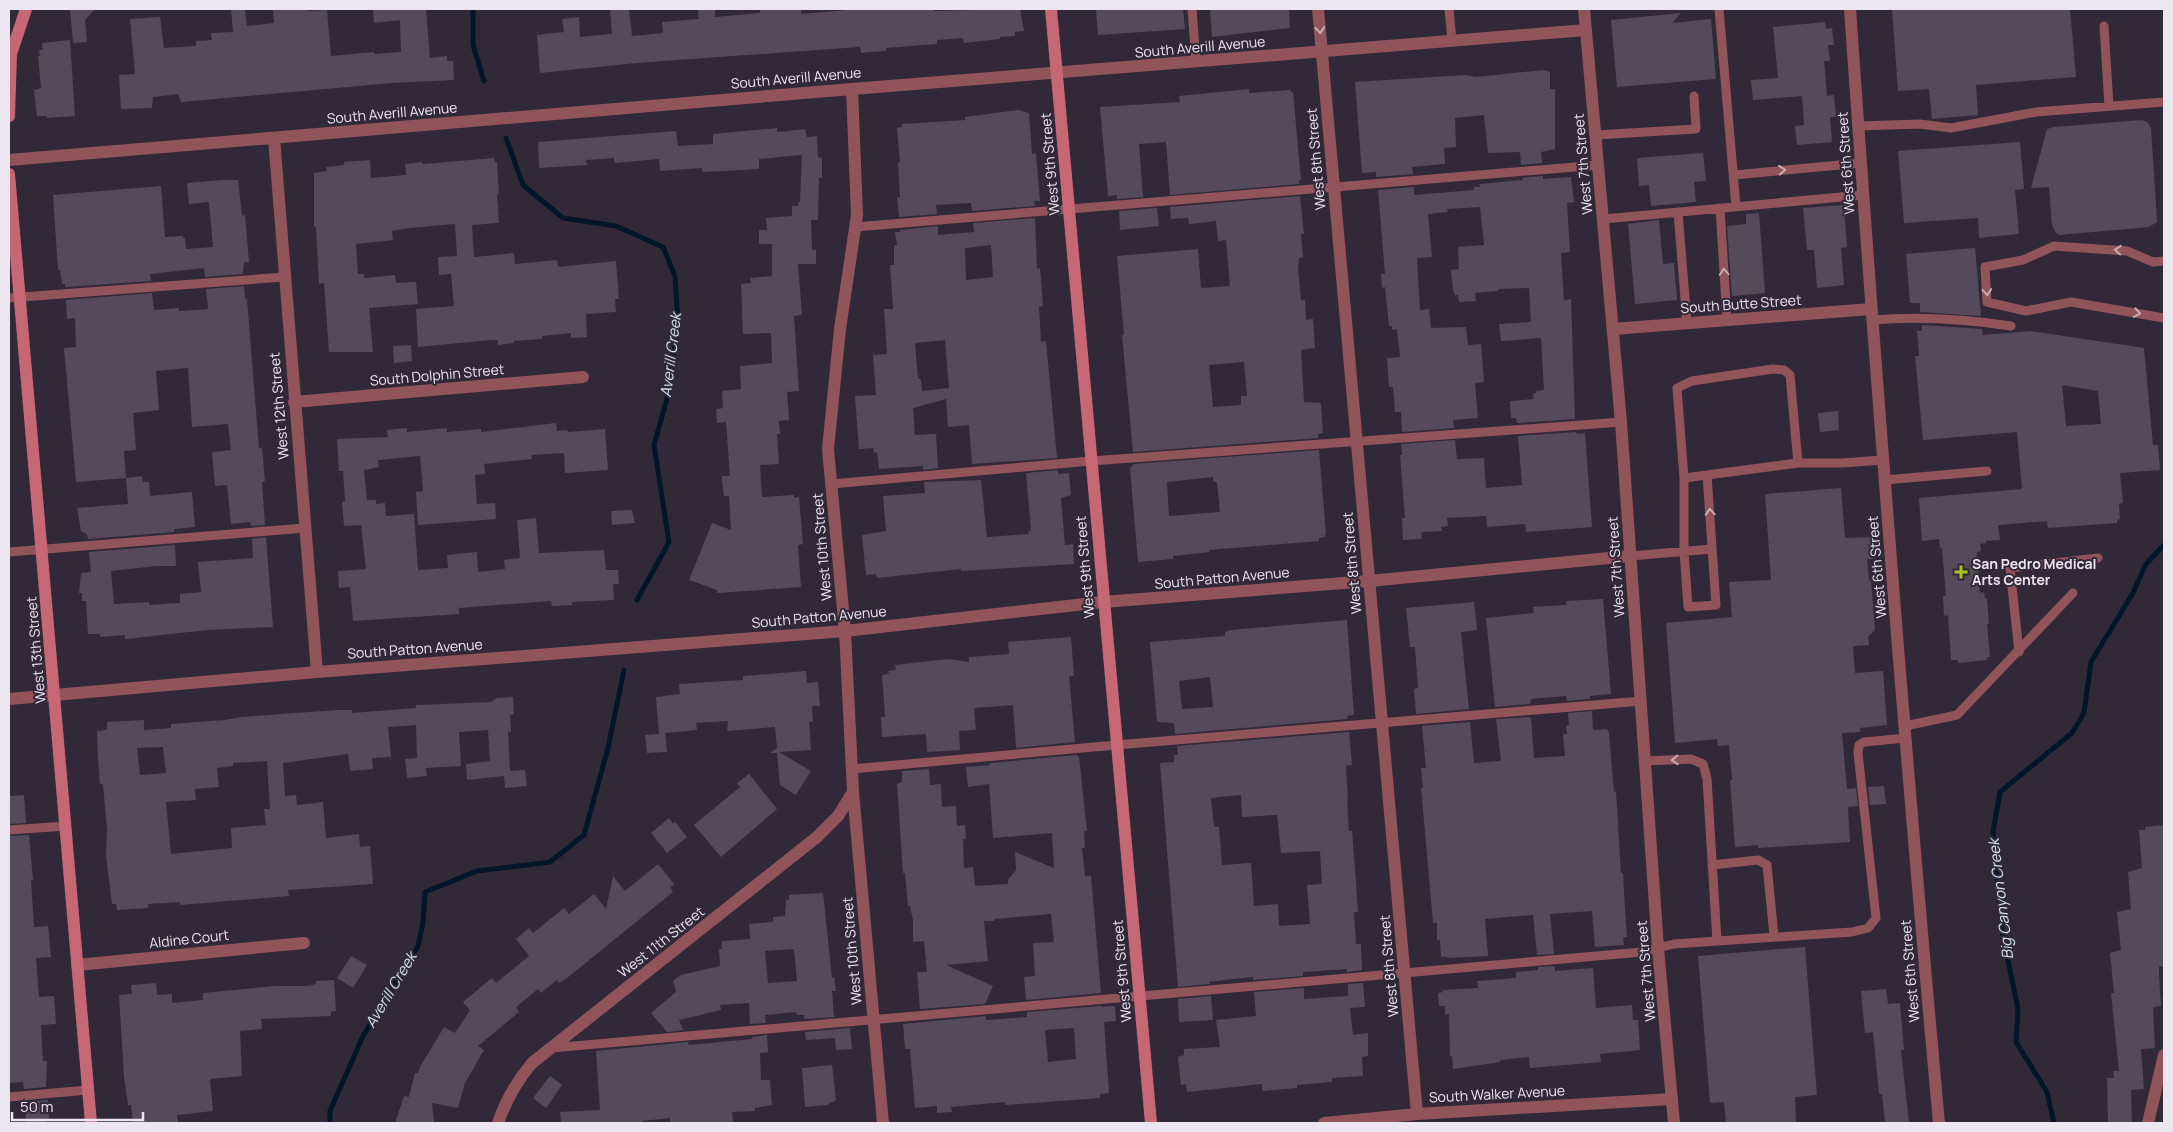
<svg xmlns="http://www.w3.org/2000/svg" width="2173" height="1132" font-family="Manrope,sans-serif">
	<rect width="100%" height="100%" fill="#322938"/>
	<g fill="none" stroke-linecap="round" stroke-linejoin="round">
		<!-- stream -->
		<path stroke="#03152a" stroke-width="5" d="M473 9V45L484 81
			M506 138 523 185 563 218 616 226 663 247 675 276 678 324 668 395 654 445 669 542 637 600
			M330 1123V1111L363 1036 418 946 423 923 425 892 477 871 550 862 584 835 608 748 624 670
			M2054 1123 2047 1092 2016 1042 2018 1009 2002 931 1993 832 2000 792 2072 733 2084 713 2091 662 2133 593 2146 564 2164 545"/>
	</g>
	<!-- building -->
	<path fill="#544a5a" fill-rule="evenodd" d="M70 9H95L85 20 87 42 73 43Z
		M231 9H245L247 26 274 23 273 9H307L308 11 327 10 331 56 374 52 375 54 401 52 400 20 374 23 373 9H426L430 58 447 56V61H453L454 80 392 83 181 102 178 94 153 97 152 108 121 109 119 75 135 74 130 19 160 17 164 48 196 46V41L212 40 211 33 233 32Z
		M610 9H629L632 36 663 33 662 22 699 19 698 9H715V17L760 13V9H801V14L860 9H934V11L1020 9 1024 31 1015 32V36L1000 37V39L964 43 963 38 937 40V44L886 48V51L870 52 861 53 860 47 636 63 540 73 537 35 564 32 562 19 579 17 580 37 612 34Z
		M1096 9H1183L1185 29 1098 35Z
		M1210 9H1289L1290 28 1212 37Z
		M1892 9H2070L2076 77 1976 85 1978 115 1932 119 1929 89 1898 91Z
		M1681 13 1672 23 1711 19 1716 79 1617 87 1611 20Z
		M1825 22 1826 29 1832 28 1834 45H1828L1830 61H1824L1827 96 1834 95 1836 117H1830L1832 142 1797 145 1795 126 1804 125 1802 96 1753 100 1751 80 1778 78 1773 27Z
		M70 40 75 116 47 118V116H37L34 90 41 88 38 56H40L39 50H43L42 43Z
		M1544 70 1550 72V89H1555V149L1541 152 1542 163 1521 165 1520 152 1488 153 1484 115 1455 118 1456 147 1444 148 1445 164 1412 167 1413 174 1376 177V172L1362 173 1355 82 1465 75 1476 77Z
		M1249 89V93L1290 90 1291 92H1293L1301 180H1299V184L1170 195 1166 142 1139 144 1143 197 1117 199V195L1108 196 1100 107 1180 102 1179 96Z
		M1018 110 1029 113 1032 154H1036L1040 201H1034L1035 206 972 211 971 203 936 205 937 214 899 217 897 197H900L898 162H900L897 128 902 127V124L965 120V117Z
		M2142 120 2147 122 2151 128 2157 222 2149 227 2059 235 2056 233 2052 225 2049 187 2031 188 2047 129 2054 127Z
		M777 128V132L805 129 807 137 817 136 818 157 822 158V178H819L818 220H811L812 250H816V264H798L802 315 794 316 799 391 787 392 789 420 779 421 780 434H777L779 464 760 465 762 497 794 495V498L799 497 803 544 798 545 801 587 717 593V590L689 580 712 523 731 530 729 496H724L722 481V476H730L726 422 717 423 716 409 723 408 722 391 741 389 740 366 772 363 771 333 743 334 741 284 751 283 750 278 772 276V244H759V230H767L766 218 792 216V206H798V202H800L802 155 759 159V169L743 170 702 172V168L660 171 659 159 615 163 614 158 586 160 587 165 539 168 538 142 676 131 678 146 713 144V134Z
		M2020 142 2024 189 2015 190 2019 234 1979 238 1978 218 1904 223 1898 151Z
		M1703 153 1706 181 1694 182 1696 202 1651 206 1649 185 1639 186 1637 158Z
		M494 158 495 162H497L499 194H497L499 223 472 225 474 257 514 253 515 264 557 260 558 267 616 261 619 299H615L616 312 586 314 587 337 571 338V333L542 336V339L514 341V343L498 345V340H490L418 347 416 309 454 306 451 274 439 275 438 257 457 256 455 224 409 228 392 231 393 240 356 244 358 274H364V278L395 275 396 283 416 282 418 304 369 308 373 352H329L324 283 319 284 316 227H314V173L327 171 326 167 344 165V162L370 160 371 178 406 175 405 164 422 162 423 164Z
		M1543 176V179L1571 177 1574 202 1567 203 1570 252 1561 253 1564 300 1571 299 1575 419 1517 423 1516 418H1511L1510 401 1534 399 1533 394 1536 393V391L1544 390 1541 338 1501 341 1499 324 1531 322 1529 288 1499 289 1497 291 1475 293 1476 301 1459 302 1458 295H1455L1453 290 1451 270 1459 269 1458 247 1484 245 1480 207 1447 209 1448 212 1428 214 1432 257 1417 258 1420 310 1429 309 1431 328 1466 327 1468 345 1481 344 1484 382 1475 383 1478 418 1453 420 1454 428 1402 432 1401 412H1395L1393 387H1389L1387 358 1400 357 1397 329 1392 330V326H1389L1385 287 1382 288 1381 274H1385L1378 190 1414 187V195L1474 190V187H1480L1479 184 1523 180 1522 178Z
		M223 180H238L242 216 245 215 249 262H244L243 274 205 277 204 268 150 274 151 281 65 287V284H62L60 270H58L53 195 161 186 165 237 183 236V238H185L186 249 213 247 209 202 189 204 187 183Z
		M1300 196 1304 234H1301L1303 257 1299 258 1298 267 1301 300H1305L1306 320 1313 319 1315 348 1301 350 1304 402 1321 403 1323 433 1318 434V438L1133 452 1122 335H1124L1117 256 1198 249 1201 288 1230 286 1226 240 1218 241 1216 221 1189 224 1188 218 1171 219 1170 207ZM1244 362 1247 396H1241V405L1213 407 1209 365Z
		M1844 205 1847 247 1841 248 1844 285 1817 288 1814 250H1807L1803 208Z
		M1157 208 1159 226 1120 230 1119 211Z
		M1759 213 1765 293 1732 296 1727 226 1746 224V214Z
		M1035 218 1037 269 1040 268 1043 306 1039 307 1041 342 1046 341 1057 458 972 464 969 425 948 427 946 399 913 408 915 435 936 434 938 468 923 470V466L879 469 877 452 874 453V448L859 449 855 396 876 395 873 355 887 354 884 309H893L890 265H894V245H897L895 232H900V230L938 226V235L974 232 973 223ZM991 245 993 277 966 280 965 248ZM945 340 949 388 922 391 921 379H918L915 343Z
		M1659 220 1663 264 1674 263 1677 300 1635 304 1628 224Z
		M1975 248 1981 316 1920 312V303H1910L1906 254Z
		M244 286 245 299H247L259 448H262L265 481 262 482 265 525 251 526 250 522 231 524 227 485 215 486 212 452 231 450 228 424 192 427 188 368 156 371 159 410 133 413 136 450 124 451 126 478 76 482 64 348 76 347 75 318 67 319 66 300 152 293 154 310 179 308V311L208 309 206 289Z
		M1922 325 1982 329 1983 335 2030 331 2144 348 2153 445H2158L2160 470 2120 473 2123 503 2119 504 2120 519 2117 520V523L2048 528 2047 521 1998 525 2000 540 1986 541V543L1980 544 1981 551 1977 552 1980 593 1984 592 1985 598H1987L1989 624H1987L1990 657H1987V660L1958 663V660H1951L1948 615 1944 616 1943 596H1946L1942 548H1940L1939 539 1922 541 1919 498 2022 489 2017 432 1923 440 1915 356H1919L1917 331H1922ZM2062 385 2098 391 2101 424 2066 426Z
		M411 345 412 361 394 363 393 346Z
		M1838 411 1839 430 1820 432 1818 413Z
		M556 423 557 431 567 430 568 432 605 429 608 470 565 473 564 453 531 455 532 459 484 464 485 474 475 475 477 504 495 503 496 519 418 525 416 492 423 491 420 456 378 460 379 467 364 470 367 500H376V504L385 503 386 516 414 514 418 570 448 568 447 555 477 552 478 572 505 569 504 560 520 558 517 520 536 518 539 553 604 550 606 570H618L619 584H613L614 600 572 602V605L552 606 551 601 459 608V614L353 621 350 587 339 588 338 571 366 569 361 525 344 526 342 502H345L343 471H339L337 439 388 437 387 430 407 428V432L447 428V432L481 429V432Z
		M1576 432 1577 434 1585 433 1592 527 1526 532 1525 524 1487 527 1486 516 1447 518 1448 526 1441 527 1442 531 1421 532 1422 539 1403 540 1402 518H1405L1400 455H1402L1401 444 1455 440 1457 459 1484 458 1486 488 1522 485 1518 436Z
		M1319 450 1326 534H1325V537L1319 538V541L1209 550V552L1173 556V559L1138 562 1130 468 1134 464ZM1213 477V482H1217L1220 512 1169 516 1167 482Z
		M1058 470V474L1069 473 1071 495 1061 498 1065 545 1073 544 1074 564 961 571V569L877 578 876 574 866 575 862 535 886 531 883 496 925 493 924 482 981 480 987 537 1029 534 1028 531H1031L1026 473Z
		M142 476 143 482H149L150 496 192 492 195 527 174 529V532L88 539 87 534 81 531 77 508 128 504 126 478Z
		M1841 488 1845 538 1871 537 1873 559H1867L1869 580 1871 581 1875 630 1868 637 1869 645 1853 646 1855 673 1883 671 1887 725 1860 728V732L1842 733 1847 789 1856 788 1858 806 1848 807 1850 842 1758 848V845L1735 847 1730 780H1732L1729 745 1718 746 1717 739 1675 743 1666 623 1732 617 1729 582 1771 580 1765 494Z
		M632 510 635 523 612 525 611 511Z
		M266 537 273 627 207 630 125 639V635L100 637V634H88L86 601H82V593H79L81 573 91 572 89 552 175 545 176 566H156L111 571 114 604 149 602V605L180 603V594L201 592 198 562 253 558 252 539Z
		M1603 599 1611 694 1590 696V699L1567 701 1566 696 1531 699 1530 704 1495 707 1486 618 1534 613 1533 607 1567 605 1566 601Z
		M1474 602 1477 630 1461 632 1469 709 1416 714 1414 689 1418 688 1415 647H1410L1406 608Z
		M1347 620 1354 715 1347 716 1348 719 1175 734 1174 723 1157 722 1150 642 1225 636V632L1230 630ZM1210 677 1213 707 1182 709 1179 681Z
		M1071 637 1074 676H1069L1075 742 1016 748 1013 705 974 708 976 730 959 731 960 750 927 752 926 734 882 737 881 717H885L882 675 889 674 888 671 896 670 895 665 948 659 969 662V657L1009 654 1008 642Z
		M806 671 807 683 818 682 820 706H812L813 721 809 722 811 750 779 752 811 771 796 795 780 785 777 753H770L777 748 775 727 727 731 728 721 696 723 697 730 665 733 667 752 647 753 645 735 659 734 656 697 680 694 679 684 743 680V676Z
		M513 697 514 714 510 715 511 732H508L510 771 525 770 527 786 505 788 504 776 467 780 466 764 490 761 488 730 459 732 461 766 426 768 427 776 407 778 405 759 417 758 416 725 388 727 391 757 372 758 373 769 350 771 348 754 283 763 285 796 296 795 297 805 323 802 326 838 359 834 360 847 370 846 373 884 288 890 289 896 180 905V902L148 904V908L117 910 116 904H112L106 856 107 830 103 784H100L98 759 97 731 107 730V722L144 720V730L171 728V724L225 720 242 717 337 710H352V713L416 708V705L491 702 496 698ZM163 747 166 773 140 775 137 748ZM267 761 270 809H264L266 825 231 828 232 848 171 854 166 802 196 800 195 789 219 787 217 768 233 766V763Z
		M1592 711 1593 730 1607 729 1609 733 1614 792 1616 791 1621 873H1623L1625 908 1627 937H1623L1624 945 1595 947 1592 911 1550 914 1554 954 1537 955 1533 915 1485 919 1488 956 1447 958V957H1441L1440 940H1437V923H1433L1426 843 1421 788H1423L1421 768H1426L1422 726 1470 722 1474 763 1501 761 1496 719 1531 717 1534 758 1565 756 1563 734H1567L1566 726 1569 725 1568 713Z
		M1349 732 1352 765 1346 766 1348 801H1347L1349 831H1352L1356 882 1358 912H1354L1356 944H1361L1362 970 1347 972V969L1303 972V976L1253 980V977L1224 980 1209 982 1210 984 1178 987 1160 763 1174 762V755H1178L1177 746ZM1241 795 1242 817 1277 815 1281 853 1320 851 1322 884 1307 885 1310 924 1279 926 1278 904 1254 906 1251 863 1222 865 1219 827H1214L1211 798Z
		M1076 755 1079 757 1087 831H1084L1085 848H1082L1085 876H1091L1101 993 1026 1000 1024 977 1035 976 1033 943 1054 942 1051 914 994 919V921H984L988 961 946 965 993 986 985 1004 920 1009 917 972H927L924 941 913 942V920L910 906H908L905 873H903L897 784 902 782V771L929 769 930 785 941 784 942 807 956 806 957 826 965 825 966 839H963L964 868 973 867 975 886 1008 884V880L1016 870 1015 852 1054 868 1052 833 993 838 989 784 968 787 966 767 990 765V763Z
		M749 774 777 809 721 857 694 825 740 787 737 783Z
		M1884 786 1886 804 1870 805 1868 787Z
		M24 795 26 823 9 824V796Z
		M669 818 673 824 675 822 687 837 667 853 651 833Z
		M2164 825V966L2159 967V975L2161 1006 2153 1007 2155 1048 2141 1049 2144 1089 2131 1090 2132 1123H2108L2107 1078H2114L2113 1071H2119L2111 993H2114L2110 953 2121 950 2117 912 2131 909 2128 872 2142 868 2139 830H2145V827Z
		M29 835 33 880H31L34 927 48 926 51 957 36 958 39 997 54 996 56 1024 41 1025 43 1061H47L46 1087 24 1089 23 1082 9 1083V836Z
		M658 864 674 884 670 888 673 892 567 978 559 983 557 980 541 993 538 989 516 1007 519 1012 478 1046 484 1050 465 1083 458 1108 432 1103 434 1123H395L404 1096 409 1097 415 1073H418L420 1067 444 1027 455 1033 470 1010 463 1002 492 978 496 983 529 956 516 939 529 928 533 933 564 908 569 914 594 894 606 909 613 876 625 891Z
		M823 893 832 978 834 977 836 991H832L834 1017 804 1019V1015H797L796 1012 765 1015 766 1023 750 1024 749 1003 720 1005 721 1010 679 1020 683 1030 667 1032 651 1013 676 992 673 981 681 975 720 966 719 949H722V941L750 939 749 924 773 922V917L785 916 786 900H789V895ZM794 949 797 981 768 983 765 951Z
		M1805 947 1817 1095 1795 1097 1796 1123H1726L1724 1102 1710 1103 1698 956Z
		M351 956 367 965 353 988 337 978Z
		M1555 966V971L1593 968 1596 1008 1632 1005 1633 1020H1638L1640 1050 1600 1054 1601 1062 1530 1068 1529 1057 1500 1060V1062L1453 1069 1452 1056H1450L1449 1014 1445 1015V1006H1439L1438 993 1443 992V990L1478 988 1477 981 1516 978V972L1538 970V967Z
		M334 980 336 1011 331 1012V1016L261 1019 262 1029 240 1031 242 1076 210 1079 213 1111 177 1115 178 1123H133L131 1105H128L124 1076 119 995 132 994 131 985 156 983 157 995 172 994V1003L203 1000V993L276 986H308L316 984V981Z
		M1363 983 1365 1007 1350 1008 1353 1035 1368 1033V1056L1362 1057 1363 1076 1332 1078V1082L1297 1085V1088L1262 1091V1084L1187 1092 1186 1084 1181 1085 1178 1057 1184 1055V1049L1220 1047 1216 1020 1256 1016 1254 992 1304 988V999L1348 996V984Z
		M1886 989 1888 1004 1900 1003 1904 1050H1901L1909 1123H1885L1882 1094H1879L1873 1032 1865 1033 1861 991Z
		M1211 996 1213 1020 1179 1022 1178 999Z
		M1102 1006V1007L1115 1006 1116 1021 1104 1022 1109 1093 1100 1094V1098L1005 1105V1102L951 1107 952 1112 937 1113V1106L915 1108 910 1049H905L903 1024 986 1016V1020L1027 1017V1012ZM1074 1028 1076 1059 1048 1062 1045 1030Z
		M850 1028 852 1049 836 1050 835 1038 806 1040 805 1032Z
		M767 1035 768 1052 760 1053 761 1080H770L772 1105 755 1108V1111L732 1112 733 1123H671L670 1118 642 1121V1123H561L560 1112 600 1110 596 1051 688 1042 689 1045 752 1039V1037Z
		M832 1065 836 1100 827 1105 805 1107 802 1068Z
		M550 1076 562 1085 546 1108 533 1098Z
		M48 1100 49 1120 46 1121 47 1123H26L25 1102Z"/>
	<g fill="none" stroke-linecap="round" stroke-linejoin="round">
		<!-- service -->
		<path stroke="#91545b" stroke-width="9" d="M1192 9 1196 62
			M1449 9 1452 41
			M1719 9 1736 207
			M2104 26 2109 106
			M1859 126 1920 124 1951 128 2036 112 2164 102
			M1596 135 1696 129 1694 96
			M1734 175 1861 163
			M1720 208 1727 320
			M1678 212 1687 323
			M1604 219 1863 195
			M855 227 1599 165
			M2164 261 2153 262 2127 251 2054 246 2023 260 1985 267 1987 302 2026 311 2071 302 2164 318
			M9 298 284 277
			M1872 320C1918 316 1965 319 2011 326
			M1707 475 1716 605 1688 607 1684 551V478L1677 388 1692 381 1773 369 1784 370 1790 375 1798 463
			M1684 478 1798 463H1842L1883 460
			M1885 480 1987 471
			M831 484 1091 461 1621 422
			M9 552 305 528
			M1630 556 1712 549
			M2019 652 2010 568 2098 558
			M1905 726 1957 715 2073 593
			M1646 761 1691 759 1703 764 1707 779 1717 941
			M852 769 1116 745 1642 701
			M9 830 66 826
			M1712 865 1758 860 1767 865 1774 936
			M551 1048 1642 952 1674 944 1852 932 1868 928 1876 918 1858 753 1859 745 1864 742 1906 738
			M9 1097 88 1090"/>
		<!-- minor -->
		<path stroke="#91545b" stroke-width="12" d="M1318 9 1417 1114
			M852 89 857 215 840 329 828 449 845 631 853 792 883 1123
			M274 138 317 672
			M9 160 852 89 1586 30
			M1613 329 1871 309
			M294 402 583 377
			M9 699 317 672 845 631 1103 602 1369 581 1630 556
			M77 965 304 943
			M498 1123C506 1100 516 1082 532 1063L817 837 838 816 853 792
			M1324 1123 1417 1114 1672 1099
			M2148 1123 2164 1055"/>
		<!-- tertiary -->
		<path stroke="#91545b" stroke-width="12" d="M1584 9 1621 422 1658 948 1674 1123
			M1850 9C1876 381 1905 752 1939 1123"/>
		<!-- secondary -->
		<path stroke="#c86774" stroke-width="12" d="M1051 9 1151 1123
			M9 116 11 54 26 9
			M9 174 91 1123"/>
	</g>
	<!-- one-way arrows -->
	<defs><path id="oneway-chevron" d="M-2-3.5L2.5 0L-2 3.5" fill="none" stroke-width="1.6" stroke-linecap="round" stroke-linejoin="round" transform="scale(1.25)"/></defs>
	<g stroke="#c8acb4">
		<use href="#oneway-chevron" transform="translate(1320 30) rotate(85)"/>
		<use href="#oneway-chevron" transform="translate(1782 170) rotate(-5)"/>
		<use href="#oneway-chevron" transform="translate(2118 250) rotate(-176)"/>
		<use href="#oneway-chevron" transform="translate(1724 272) rotate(-94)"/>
		<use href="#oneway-chevron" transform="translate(1987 292) rotate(85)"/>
		<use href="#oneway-chevron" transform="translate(2137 313) rotate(10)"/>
		<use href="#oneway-chevron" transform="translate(1710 512) rotate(-94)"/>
		<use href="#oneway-chevron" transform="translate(1675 760) rotate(178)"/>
	</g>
	<!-- markers -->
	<path fill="#a8c71c" stroke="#322938" stroke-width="2" d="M1958.5 564.5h5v5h5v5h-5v5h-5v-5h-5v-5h5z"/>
	<g text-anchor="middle" stroke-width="4" stroke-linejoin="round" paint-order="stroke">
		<!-- street labels -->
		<g font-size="14" fill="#ece6f0" stroke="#322938">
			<text transform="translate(1200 47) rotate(-5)" y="5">South Averill Avenue</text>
			<text transform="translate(796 78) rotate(-5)" y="5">South Averill Avenue</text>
			<text transform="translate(392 113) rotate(-5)" y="5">South Averill Avenue</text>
			<text transform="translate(1316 159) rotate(-95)" y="5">West 8th Street</text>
			<text transform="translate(1846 163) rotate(-94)" y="5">West 6th Street</text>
			<text transform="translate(1050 164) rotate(-95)" y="5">West 9th Street</text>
			<text transform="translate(1583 164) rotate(-95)" y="5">West 7th Street</text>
			<text transform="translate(1741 304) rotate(-4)" y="5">South Butte Street</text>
			<text transform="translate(437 375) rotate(-5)" y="5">South Dolphin Street</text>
			<text transform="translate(279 406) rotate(-95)" y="5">West 12th Street</text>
			<text transform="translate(822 547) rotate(-95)" y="5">West 10th Street</text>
			<text transform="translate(1352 563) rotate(-95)" y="5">West 8th Street</text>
			<text transform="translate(1085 567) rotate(-95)" y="5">West 9th Street</text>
			<text transform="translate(1616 567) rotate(-94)" y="5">West 7th Street</text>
			<text transform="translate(1877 567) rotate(-95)" y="5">West 6th Street</text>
			<text transform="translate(1222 578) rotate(-5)" y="5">South Patton Avenue</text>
			<text transform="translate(819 617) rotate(-5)" y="5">South Patton Avenue</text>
			<text transform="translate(415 649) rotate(-4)" y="5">South Patton Avenue</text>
			<text transform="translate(36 650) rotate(-95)" y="5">West 13th Street</text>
			<text transform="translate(189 939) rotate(-6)" y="5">Aldine Court</text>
			<text transform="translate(661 942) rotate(-38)" y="5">West 11th Street</text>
			<text transform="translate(852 951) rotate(-95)" y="5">West 10th Street</text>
			<text transform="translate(1389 966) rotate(-95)" y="5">West 8th Street</text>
			<text transform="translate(1122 971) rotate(-95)" y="5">West 9th Street</text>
			<text transform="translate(1646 971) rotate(-95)" y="5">West 7th Street</text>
			<text transform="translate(1910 971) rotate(-95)" y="5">West 6th Street</text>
			<text transform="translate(1497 1094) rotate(-3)" y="5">South Walker Avenue</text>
		</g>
		<!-- poi labels -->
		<g font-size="14" font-weight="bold" fill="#ece6f0" stroke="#322938" text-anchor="start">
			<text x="1972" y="569">San Pedro Medical<tspan x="1972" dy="16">Arts Center</tspan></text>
		</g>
		<!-- water labels -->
		<g font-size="15" font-style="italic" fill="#d1e1f3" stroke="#322938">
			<text transform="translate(671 355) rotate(-83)" y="5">Averill Creek</text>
			<text transform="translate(2001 899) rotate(-97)" y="5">Big Canyon Creek</text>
			<text transform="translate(391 990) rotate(-59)" y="5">Averill Creek</text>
		</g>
	</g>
	<!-- border -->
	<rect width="2173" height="1132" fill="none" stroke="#ece6f0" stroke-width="20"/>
	<!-- scale -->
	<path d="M12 1112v8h131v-8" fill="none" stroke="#ece6f0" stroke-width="2.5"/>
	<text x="20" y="1112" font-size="15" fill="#ece6f0" stroke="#322938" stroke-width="4" paint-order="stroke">50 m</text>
</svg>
